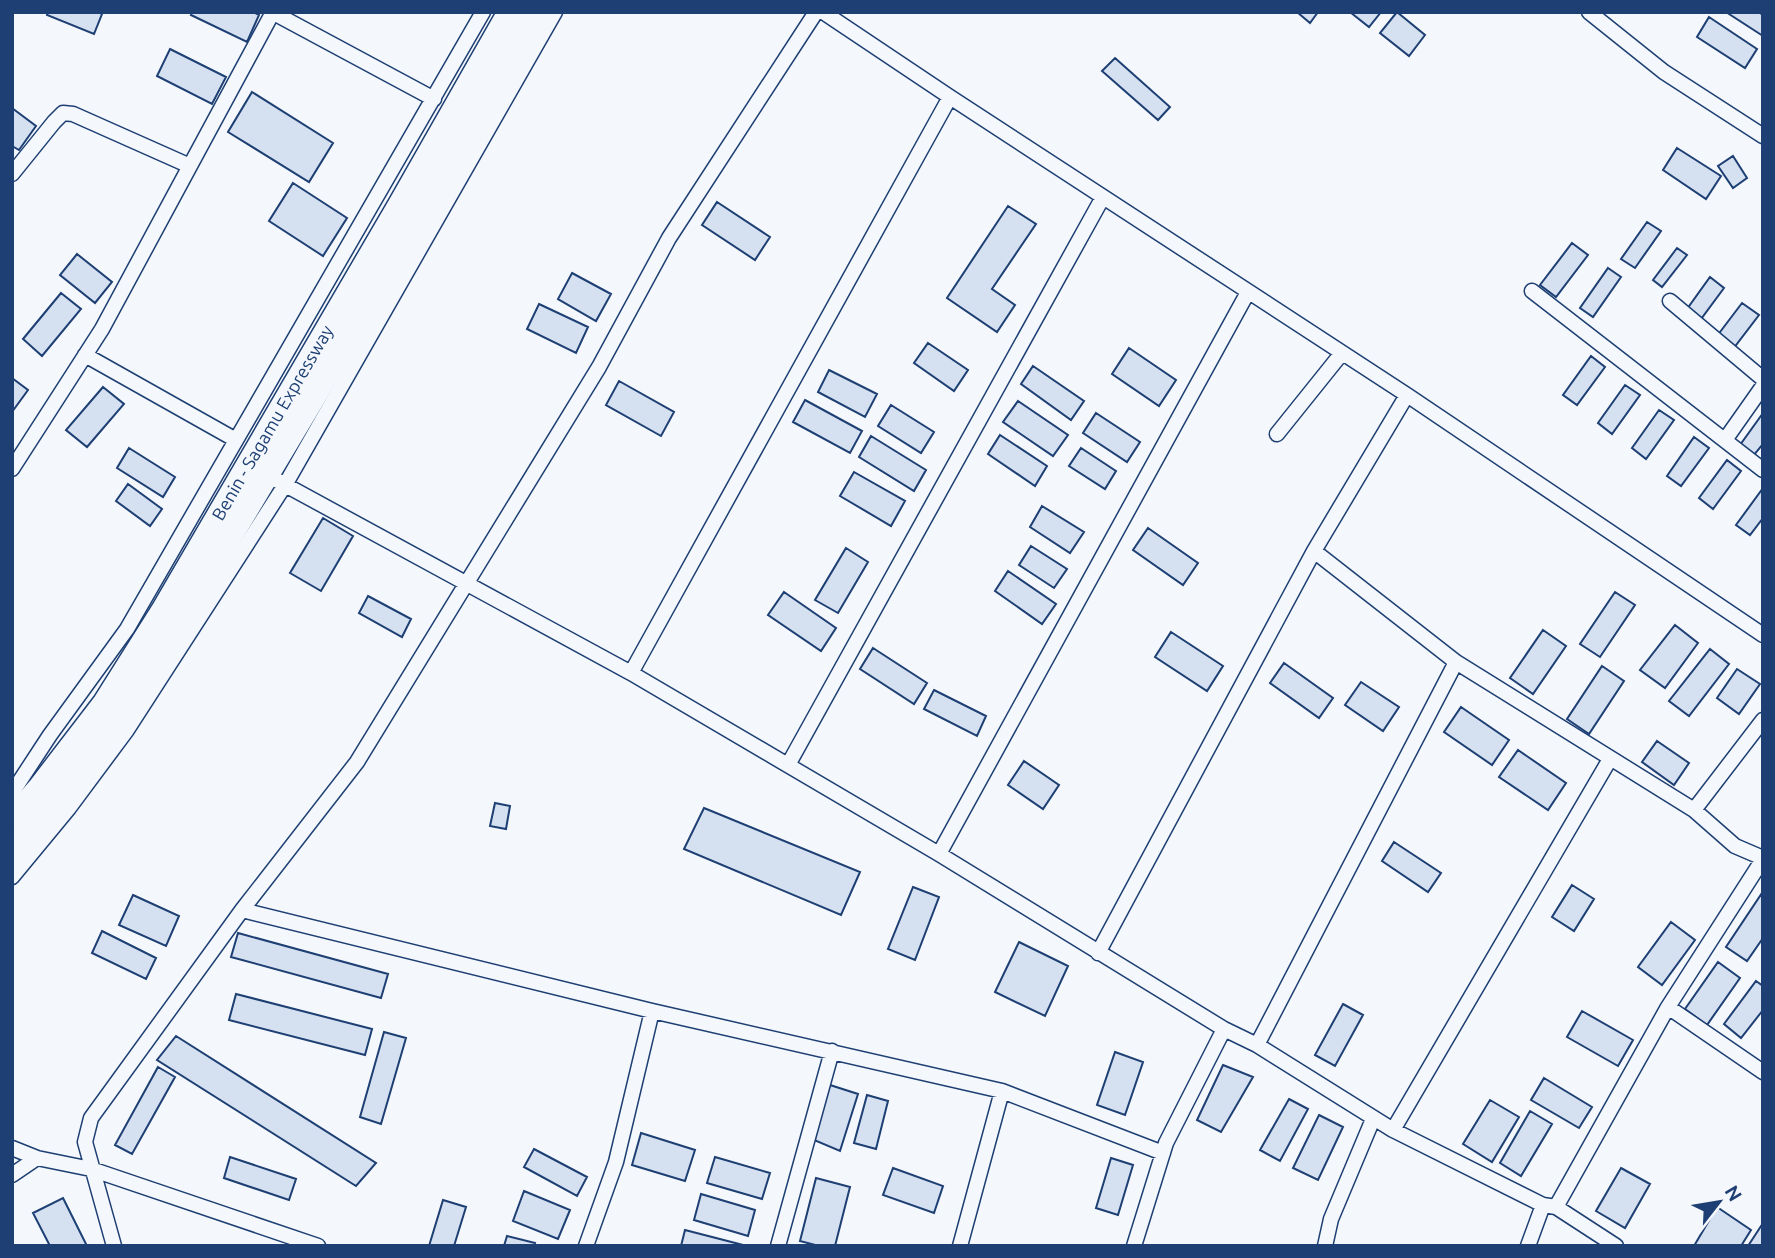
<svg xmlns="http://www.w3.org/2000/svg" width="1775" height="1258" font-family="Ubuntu,sans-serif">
	<rect width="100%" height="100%" fill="#f4f7fb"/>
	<!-- building -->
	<path fill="#d5e0f0" stroke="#1d3f73" stroke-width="2" d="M48 12H98L102 14 94 34 47 15Z
		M193 12H253L259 15 247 42 191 15Z
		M1297 12H1318L1310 23Z
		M1350 12H1381L1369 27Z
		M1397 12 1425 35 1409 56 1380 33Z
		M1726 12H1758L1763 15V36Z
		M1709 17 1757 49 1745 68 1697 37Z
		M170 49 226 77 212 104 157 76Z
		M1115 58 1170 107 1158 120 1102 71Z
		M252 92 333 143 309 182 228 132Z
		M12 108 36 126 19 150 12 146Z
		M1677 148 1721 176 1706 199 1663 170Z
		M1733 156 1747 178 1733 188 1718 166Z
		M293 183 347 218 323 256 269 221Z
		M717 202 770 237 755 260 702 225Z
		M1008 206 1036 224 992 289 1015 305 997 332 947 298Z
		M1647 222 1661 231 1635 268 1621 259Z
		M1572 243 1588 255 1556 297 1540 285Z
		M1677 248 1687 255 1662 287 1653 280Z
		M77 254 112 282 95 303 60 275Z
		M1608 268 1621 277 1593 317 1580 308Z
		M572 273 611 294 596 321 558 299Z
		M1710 277 1724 288 1701 319 1687 309Z
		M61 293 81 309 42 356 23 339Z
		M1742 303 1759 315 1733 349 1717 336Z
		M539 304 588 327 576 353 527 329Z
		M928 343 968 370 954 391 914 363Z
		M1129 348 1176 380 1159 406 1112 374Z
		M1591 356 1605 367 1577 405 1563 395Z
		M1033 366 1084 401 1071 420 1021 384Z
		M829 370 877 394 865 417 818 392Z
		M12 378 28 390 12 412Z
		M619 381 674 412 661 436 606 405Z
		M1625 385 1640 395 1612 434 1598 423Z
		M103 387 124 404 87 447 66 430Z
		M805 400 862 431 850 453 793 422Z
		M1018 401 1068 435 1053 456 1003 422Z
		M891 405 934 432 921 453 878 426Z
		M1659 410 1674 420 1646 459 1632 448Z
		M1096 413 1140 442 1127 462 1083 433Z
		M1763 413V444L1754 455 1740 445Z
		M1000 435 1047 466 1035 486 988 454Z
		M871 436 926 470 914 491 859 457Z
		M1694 437 1709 448 1681 486 1667 476Z
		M129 448 175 477 163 497 117 468Z
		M1081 448 1116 471 1105 489 1069 466Z
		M1727 460 1741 471 1713 509 1699 498Z
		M854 472 905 501 891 526 840 496Z
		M128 484 162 509 150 526 116 501Z
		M1763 488V518L1750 535 1736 525Z
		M1042 506 1084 532 1070 553 1030 527Z
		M323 518 353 536 321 591 290 573Z
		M1148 528 1198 563 1183 585 1133 550Z
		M1031 546 1067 569 1054 588 1019 565Z
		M846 548 868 562 838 613 815 600Z
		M1008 571 1056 604 1042 624 995 591Z
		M784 592 836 628 821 651 768 615Z
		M1615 592 1635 605 1600 657 1580 644Z
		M368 596 411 619 402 637 359 613Z
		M1675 625 1698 643 1665 688 1640 670Z
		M1543 630 1566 646 1533 694 1510 678Z
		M1171 632 1223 666 1207 691 1155 657Z
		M873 648 927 683 914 704 860 669Z
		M1710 649 1729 664 1689 716 1669 701Z
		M1284 663 1333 698 1319 718 1270 683Z
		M1602 666 1624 681 1589 734 1567 719Z
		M1737 669 1760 684 1739 714 1717 698Z
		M1361 682 1399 707 1383 731 1345 705Z
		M934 690 986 716 977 736 924 709Z
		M1461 707 1509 740 1492 765 1444 732Z
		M1657 741 1689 763 1674 785 1642 762Z
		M1518 750 1566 783 1548 810 1499 777Z
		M1024 761 1059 785 1043 809 1008 785Z
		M495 803 510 806 506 829 490 826Z
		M704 808 860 872 841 915 684 849Z
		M1394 842 1441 873 1428 892 1382 861Z
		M1572 885 1594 899 1574 931 1552 917Z
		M913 887 939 897 915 960 888 949Z
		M1762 893 1763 938 1747 961 1726 947Z
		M133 895 179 916 166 946 119 925Z
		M1671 922 1695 940 1662 985 1638 967Z
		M102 931 156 958 146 979 92 953Z
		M238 933 388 974 381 998 231 957Z
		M1019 942 1068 966 1045 1016 995 992Z
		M1718 962 1740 978 1707 1025 1685 1009Z
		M1756 981 1763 986V1010L1741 1038 1724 1024Z
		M236 994 372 1029 365 1055 229 1020Z
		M1343 1004 1363 1015 1335 1066 1315 1055Z
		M1582 1011 1633 1040 1618 1066 1567 1037Z
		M384 1032 406 1038 381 1124 360 1117Z
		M176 1036 376 1163 356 1186 157 1060Z
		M1115 1052 1143 1062 1125 1115 1097 1105Z
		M1223 1065 1253 1077 1221 1132 1197 1120Z
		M158 1067 175 1077 132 1154 115 1145Z
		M1544 1078 1592 1107 1579 1128 1531 1100Z
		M830 1085 858 1094 840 1151 814 1140Z
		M867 1095 888 1101 876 1149 854 1143Z
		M1289 1099 1308 1109 1280 1161 1260 1150Z
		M1490 1100 1519 1117 1492 1162 1463 1144Z
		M1530 1111 1552 1124 1521 1176 1500 1163Z
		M1319 1115 1343 1127 1318 1180 1293 1168Z
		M641 1133 695 1150 685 1181 632 1165Z
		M534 1149 587 1177 577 1196 524 1167Z
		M230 1157 296 1179 289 1200 224 1178Z
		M715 1157 770 1173 762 1199 707 1183Z
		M1111 1158 1133 1165 1118 1215 1096 1208Z
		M893 1168 943 1186 934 1213 883 1195Z
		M1621 1168 1650 1184 1625 1228 1596 1211Z
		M816 1178 850 1187 835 1246H819L800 1241Z
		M524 1191 570 1210 558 1239 513 1221Z
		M701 1194 755 1210 748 1236 694 1220Z
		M63 1198 87 1246H50L33 1213Z
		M443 1200 466 1207 454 1246H429Z
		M1717 1207 1751 1230 1741 1246H1694Z
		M1763 1223V1246H1748Z
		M685 1230 747 1246H681Z
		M507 1236 535 1243 534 1246H504Z"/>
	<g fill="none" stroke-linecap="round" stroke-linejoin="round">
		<defs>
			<path id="minor" d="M272 12 434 99
				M823 12 950 97 1407 395 1763 635
				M1589 12 1664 72 1763 136
				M12 174 54 122 63 113 73 114 190 166
				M1532 291 1763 470
				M1670 301 1763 379
				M85 355 236 440
				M1277 434 1342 353
				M1725 440 1763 386
				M12 469 102 329 273 12
				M267 475 631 673 939 854 1224 1029 1257 1045 1393 1130 1543 1205 1556 1207 1616 1246
				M1314 551 1456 662 1694 810 1735 846 1763 858
				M631 673 950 97
				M788 765 1103 197
				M12 793 50 735 127 629 483 12
				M1694 810 1763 720
				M939 854 1248 292
				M12 877 69 808 127 730 285 485 555 12
				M242 910 652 1011 1002 1091 1163 1153
				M1098 953 1314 551 1407 395
				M1668 1007 1763 1072
				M1257 1045 1456 662
				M1393 1130 1610 759
				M12 1148 37 1158 91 1169 318 1246
				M12 1175 37 1158
				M1556 1207 1668 1007 1763 859
				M114 1246 85 1142 91 1118 242 910 357 762 599 367 669 238 816 12
				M586 1246 616 1162 652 1011
				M778 1246 832 1051
				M960 1246 1002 1091
				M1134 1246 1166 1143 1224 1029
				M1325 1246 1331 1219 1373 1119
				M1528 1246 1543 1205"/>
			<g id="trunk">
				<path id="s1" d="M12 820 39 789 105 703 163 611 400 205 510 12"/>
				<path d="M12 854 97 745 159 655 341 351 536 12"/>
			</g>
		</defs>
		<!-- minor casing -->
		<use href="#minor" stroke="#1d3f73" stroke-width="17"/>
		<!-- trunk casing -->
		<use href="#trunk" stroke="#1d3f73" stroke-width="27"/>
		<!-- minor -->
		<use href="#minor" stroke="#f4f7fb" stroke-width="14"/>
		<!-- trunk -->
		<use href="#trunk" stroke="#f4f7fb" stroke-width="24"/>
	</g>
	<g text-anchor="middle" stroke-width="5" stroke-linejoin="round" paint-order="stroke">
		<!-- street labels -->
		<g font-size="18" fill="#1d3f73" stroke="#f4f7fb">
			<text dy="6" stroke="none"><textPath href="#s1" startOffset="476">Benin - Sagamu Expressway</textPath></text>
		</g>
	</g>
	<!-- border -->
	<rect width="1775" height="1258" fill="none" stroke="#1d3f73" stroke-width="28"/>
	<!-- north arrow -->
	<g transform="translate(1719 1202) rotate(59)" stroke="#f4f7fb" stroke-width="5" paint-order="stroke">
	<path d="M0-5L12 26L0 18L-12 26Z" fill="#1d3f73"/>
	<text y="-10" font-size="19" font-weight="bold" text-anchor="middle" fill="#1d3f73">N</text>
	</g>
</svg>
